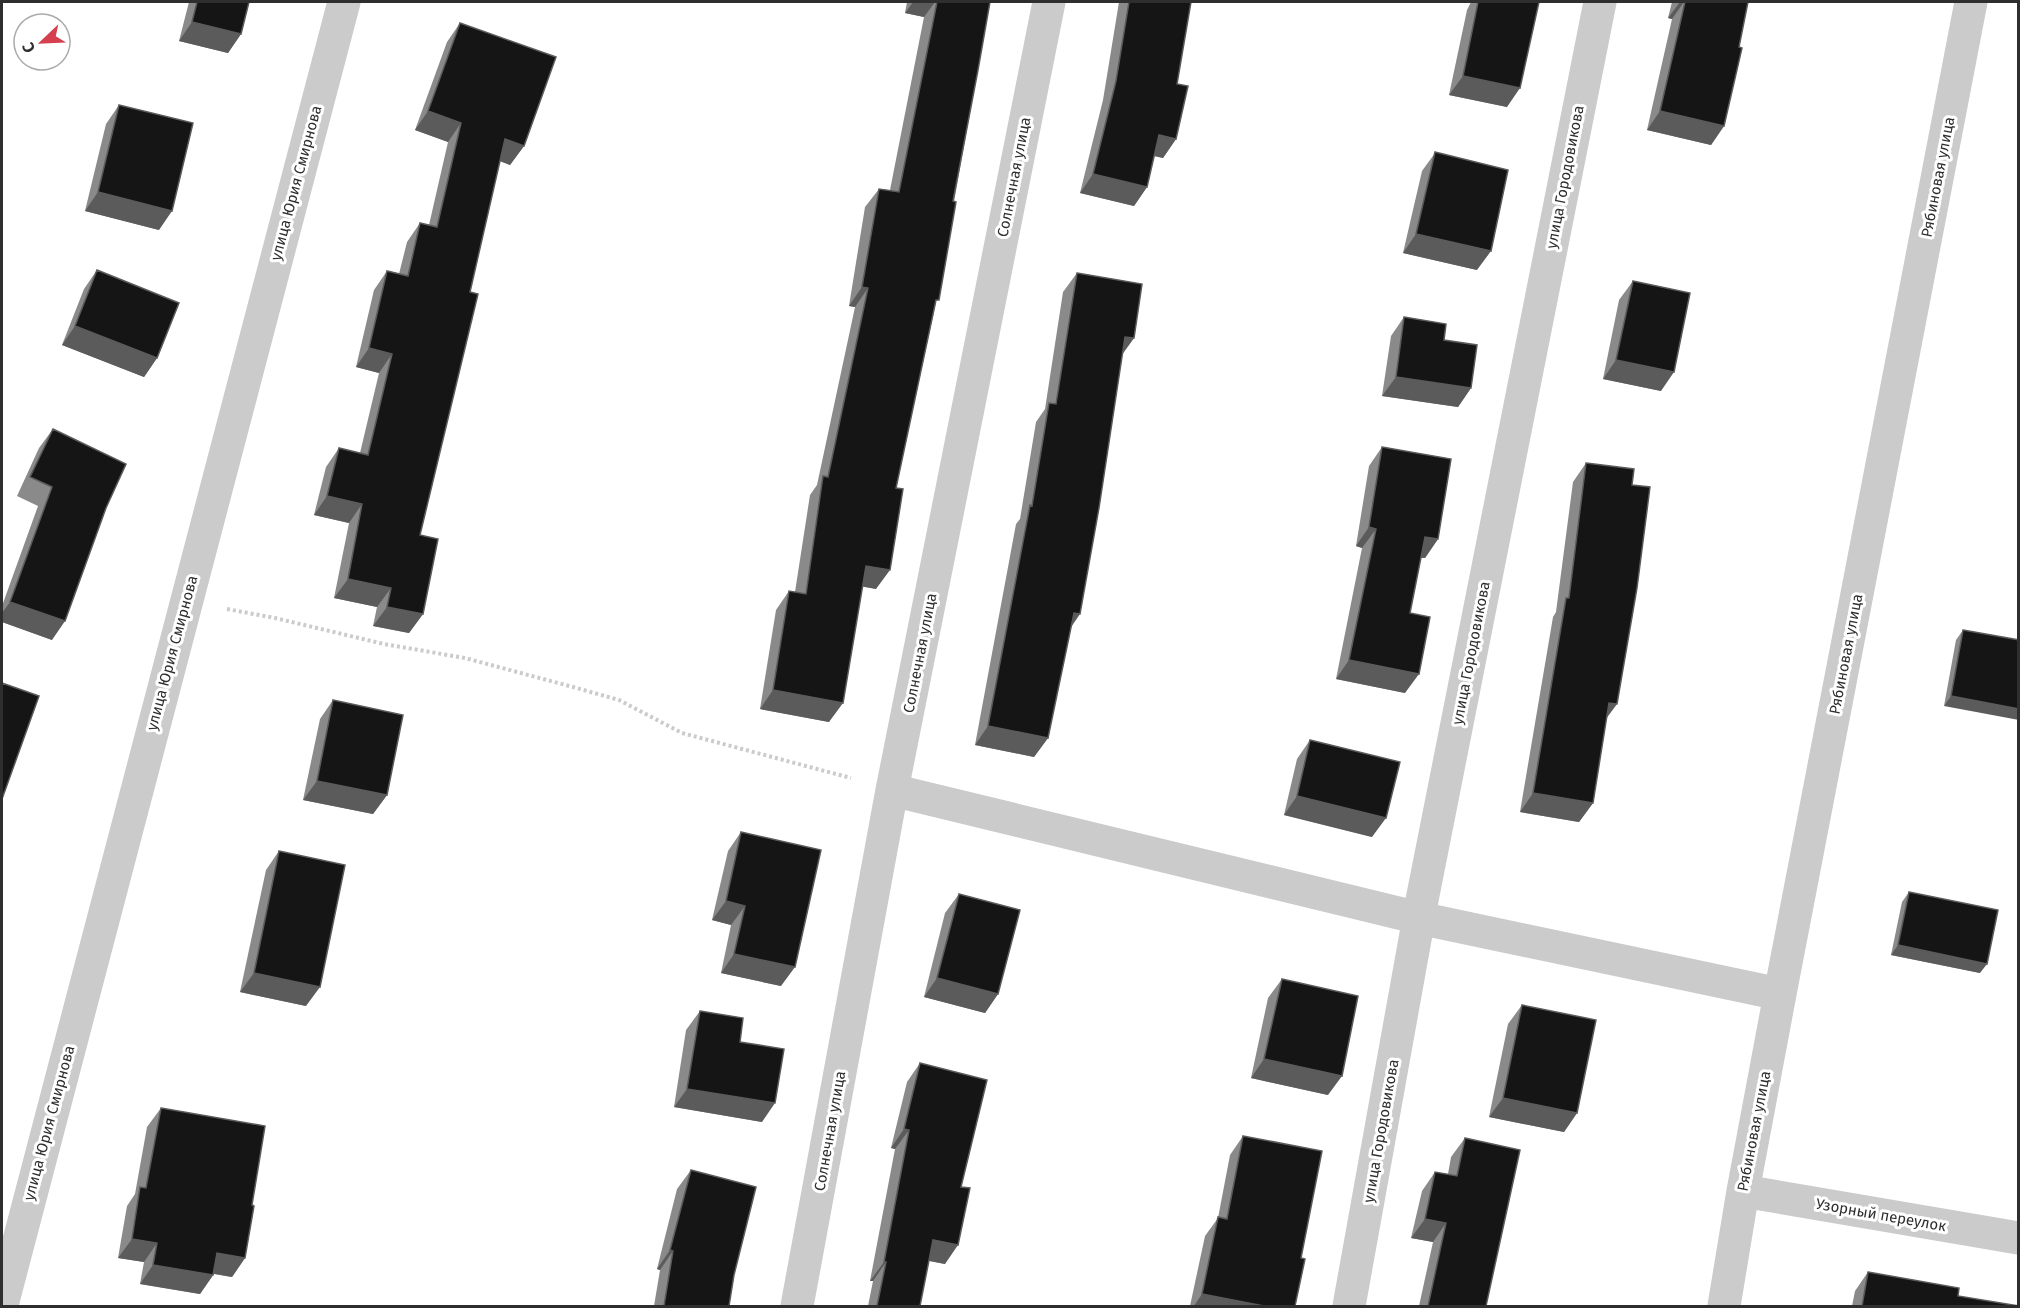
<svg xmlns="http://www.w3.org/2000/svg" width="2020" height="1308" font-family="'Fira Sans',sans-serif">
	<rect width="100%" height="100%" fill="#fff"/>
	<g fill="none" stroke-linecap="round" stroke-linejoin="round">
		<!-- path -->
		<path stroke="#cbcbcb" stroke-width="4" stroke-dasharray="3 3" stroke-linecap="butt" d="M227 609 275 618 384 644 465 658 573 687 619 700 682 733 851 778"/>
		<!-- street -->
		<path stroke="#cbcbcb" stroke-width="33" d="M892 790 1419 918 1780 994
			M1743 1191 2018 1238
			M2 1305 344 2
			M797 1306 892 790 1049 2
			M1349 1306 1423 895 1600 2
			M1724 1306 1743 1191 1780 994 1971 2"/>
	</g>
	<!-- wall -->
	<path fill="#8a8a8a" d="M189 2H249L241 34 228 53 179 41Z
		M907 2H990L935 307 896 488 876 589 863 586 829 722 760 709 776 610 789 591 795 592 810 495 817 485 855 307 849 306 865 207 879 189 890 190 924 17 905 13Z
		M1119 2H1191L1177 84 1176 139 1163 158 1154 156 1147 187 1134 206 1080 193 1103 100Z
		M1471 2H1539L1507 107 1449 95 1467 10Z
		M1672 2H1748L1739 47 1724 126 1711 145 1647 130 1672 19 1668 18Z
		M460 23 524 146 510 165 500 161 470 292 420 535 423 614 409 633 373 626 377 607 334 598 349 523 314 515 326 467 339 448 360 453 379 373 356 367 374 290 387 271 399 274 407 242 420 223 429 225 448 142 415 130 447 42Z
		M119 105 159 230 85 211 106 124Z
		M1435 153 1477 270 1403 253 1422 171Z
		M97 270 157 358 144 377 62 345 84 289Z
		M1077 273 1134 338 1122 355 1071 628 1048 738 1034 757 975 745 1016 524 1020 519 1036 422 1045 409 1063 292Z
		M1633 281 1661 391 1603 379 1619 300Z
		M1404 317 1444 340 1471 388 1458 407 1382 396 1391 336Z
		M53 429 52 640 2 622V606L38 506 17 496 39 448Z
		M1382 447 1438 539 1425 558H1421L1410 613 1405 693 1336 679 1362 548 1356 546 1369 466Z
		M1586 463 1606 719 1593 803 1579 822 1520 812 1553 617 1556 612 1573 482Z
		M1963 630 2019 640 1944 706 1956 640Z
		M333 700 387 795 373 814 303 800 320 719Z
		M1310 740 1372 837 1284 815 1297 759Z
		M741 832 781 986 721 973 731 925 712 920 728 851Z
		M279 851 306 1006 240 992 266 870Z
		M1909 892 1980 973 1891 955 1902 902Z
		M959 894 998 994 985 1013 924 997 945 913Z
		M1282 979 1328 1095 1251 1078 1268 998Z
		M1522 1005 1577 1113 1564 1132 1489 1117 1508 1024Z
		M700 1011 740 1042 762 1122 674 1107 686 1030Z
		M920 1063 961 1187 945 1264 929 1261 920 1306H868L873 1281H870L895 1149 891 1148 907 1082Z
		M161 1108 245 1258 232 1277 214 1274 200 1294 140 1284 144 1262 118 1258 127 1206 135 1194 147 1127Z
		M1243 1136 1301 1258 1295 1306H1190L1205 1236 1218 1218 1230 1155Z
		M1465 1138 1486 1306H1419L1433 1242 1411 1238 1422 1191 1435 1172 1448 1174 1451 1157Z
		M691 1170 729 1306H654L660 1270 657 1269 677 1189Z
		M1868 1272 1958 1296 2019 1306H1852L1855 1291Z"/>
	<!-- shaded-wall -->
	<path fill="#5b5b5b" d="M913 2H935L924 17 905 13Z
		M1680 2H1684L1672 19 1668 18Z
		M192 22 241 34 228 53 179 41Z
		M1463 76 1520 88 1507 107 1449 95Z
		M428 111 461 123 448 142 415 130Z
		M1660 111 1724 126 1711 145 1647 130Z
		M1159 135 1176 139 1163 158 1146 154Z
		M505 139 524 146 510 165 492 158Z
		M1093 174 1147 187 1134 206 1080 193Z
		M98 192 172 211 159 230 85 211Z
		M1416 234 1491 251 1477 270 1403 253Z
		M862 287 868 288 855 307 849 306Z
		M75 326 157 358 144 377 62 345Z
		M1125 337 1134 338 1120 357Z
		M369 348 392 354 379 373 356 367Z
		M1616 360 1674 372 1661 391 1603 379Z
		M1396 377 1471 388 1458 407 1382 396Z
		M327 496 362 504 349 523 314 515Z
		M1369 527 1376 529 1362 548 1356 546Z
		M1425 537 1438 539 1425 558 1411 556Z
		M866 566 890 570 876 589 853 585Z
		M348 579 391 588 377 607 334 598Z
		M10 602 65 621 52 640 2 622V613Z
		M387 607 423 614 409 633 373 626Z
		M1074 613 1080 614 1067 633Z
		M1349 660 1419 674 1405 693 1336 679Z
		M773 690 843 703 829 722 760 709Z
		M1951 696 2019 709V720L1944 706Z
		M1609 703 1617 704 1603 723Z
		M988 726 1048 738 1034 757 975 745Z
		M317 781 387 795 373 814 303 800Z
		M1533 793 1593 803 1579 822 1520 812Z
		M1297 796 1386 818 1372 837 1284 815Z
		M726 901 745 906 731 925 712 920Z
		M1898 945 1987 964 1980 973 1891 955Z
		M734 954 795 967 781 986 721 973Z
		M254 973 320 987 306 1006 240 992Z
		M937 978 998 994 985 1013 924 997Z
		M1264 1059 1342 1076 1328 1095 1251 1078Z
		M687 1089 775 1103 762 1122 674 1107Z
		M1503 1098 1577 1113 1564 1132 1489 1117Z
		M904 1129 909 1130 895 1149 891 1148Z
		M1425 1219 1446 1223 1433 1242 1411 1238Z
		M132 1239 157 1243 144 1262 118 1258Z
		M933 1240 958 1245 945 1264 920 1259Z
		M670 1250 673 1251 660 1270 657 1269Z
		M217 1253 245 1258 232 1277 204 1272Z
		M884 1262H886L873 1281H870Z
		M153 1265 213 1275 200 1294 140 1284Z
		M1202 1294 1264 1306H1194Z"/>
	<!-- building -->
	<path fill="#151515" stroke="#5b5b5b" stroke-width="1.5" d="M197 2H249L241 34 192 22Z
		M937 2H990L978 70 953 201 956 202 939 300H936L896 488 903 489 890 570 866 566 843 703 773 690 789 591 806 594 823 476 828 477 868 288 862 287 879 189 899 192Z
		M1129 2H1191L1177 84 1188 86 1176 139 1159 135 1147 187 1093 174 1116 81Z
		M1478 2H1539L1520 88 1463 76Z
		M1685 2H1748L1739 47 1742 48 1724 126 1660 111Z
		M460 23 556 57 524 146 505 139 470 292 478 294 420 535 438 539 423 614 387 607 391 588 348 579 362 504 327 496 339 448 368 455 392 354 369 348 387 271 408 276 420 223 437 227 461 123 428 111Z
		M119 105 193 123 172 211 98 192Z
		M1435 152 1508 170 1491 251 1416 234Z
		M97 270 179 303 157 358 75 326Z
		M1077 273 1142 284 1134 338 1125 337 1099 508 1080 614 1074 613 1048 738 988 726 1030 505 1032 506 1049 403 1056 404Z
		M1633 281 1690 293 1674 372 1616 360Z
		M1404 317 1446 324 1444 340 1477 345 1471 388 1396 377Z
		M53 429 126 464 106 508 65 621 10 602 52 487 30 477Z
		M1382 447 1451 459 1438 539 1425 537 1410 613 1430 617 1419 674 1349 660 1376 529 1369 527Z
		M1586 463 1634 469 1632 485 1650 487 1637 588 1617 704 1609 703 1593 803 1533 793 1566 598H1569Z
		M1963 630 2019 640V709L1951 696Z
		M2 683 39 696 2 799Z
		M333 700 403 715 387 795 317 781Z
		M1310 740 1400 762 1386 818 1297 796Z
		M741 832 821 850 795 967 734 954 745 906 726 901Z
		M279 851 345 865 320 987 254 973Z
		M1909 892 1998 910 1987 964 1898 945Z
		M959 894 1020 910 998 994 937 978Z
		M1282 979 1358 996 1342 1076 1264 1059Z
		M1522 1005 1596 1020 1577 1113 1503 1098Z
		M700 1011 743 1018 740 1042 784 1049 775 1103 687 1089Z
		M920 1063 987 1080 961 1187 970 1188 958 1245 933 1240 920 1306H877L886 1262H884L909 1130 904 1129Z
		M161 1108 265 1126 252 1205 254 1206 245 1258 217 1253 213 1275 153 1265 157 1243 132 1239 140 1187 146 1188Z
		M1243 1136 1322 1151 1301 1258 1305 1259 1295 1306H1264L1202 1294 1218 1217 1227 1219Z
		M1465 1138 1520 1150 1486 1306H1428L1446 1223 1425 1219 1435 1172 1457 1176Z
		M691 1170 756 1187 734 1275 729 1306H664L673 1251 670 1250Z
		M1868 1272 1959 1288 1958 1296 2019 1306H1862Z"/>
	<g text-anchor="middle" stroke-width="6" stroke-linejoin="round" paint-order="stroke">
		<!-- street labels -->
		<g font-size="15" fill="#2e2e2e" stroke="#fff">
			<text transform="translate(1014 177) rotate(-79)" y="5">Солнечная улица</text>
			<text transform="translate(1565 177) rotate(-79)" y="5">улица Городовикова</text>
			<text transform="translate(1938 177) rotate(-79)" y="5">Рябиновая улица</text>
			<text transform="translate(296 183) rotate(-75)" y="5">улица Юрия Смирнова</text>
			<text transform="translate(172 653) rotate(-75)" y="5">улица Юрия Смирнова</text>
			<text transform="translate(920 653) rotate(-79)" y="5">Солнечная улица</text>
			<text transform="translate(1471 653) rotate(-79)" y="5">улица Городовикова</text>
			<text transform="translate(1846 654) rotate(-79)" y="5">Рябиновая улица</text>
			<text transform="translate(49 1123) rotate(-75)" y="5">улица Юрия Смирнова</text>
			<text transform="translate(830 1131) rotate(-80)" y="5">Солнечная улица</text>
			<text transform="translate(1381 1131) rotate(-80)" y="5">улица Городовикова</text>
			<text transform="translate(1754 1131) rotate(-79)" y="5">Рябиновая улица</text>
			<text transform="translate(1881 1215) rotate(10)" y="5">Узорный переулок</text>
		</g>
	</g>
	<!-- border -->
	<rect width="2020" height="1308" fill="none" stroke="#2e2e2e" stroke-width="6"/>
	<!-- north arrow -->
	<g transform="translate(42 42) rotate(247)"><circle r="28" fill="#ffffff" stroke="#ababab" stroke-width="1.5"/>
	<path d="M0-4.5L10 22L0 15L-10 22Z" fill="#d4404d"/>
	<text y="-9" font-size="16" font-weight="bold" text-anchor="middle" fill="#2e2e2e">С</text>
	</g>
</svg>
